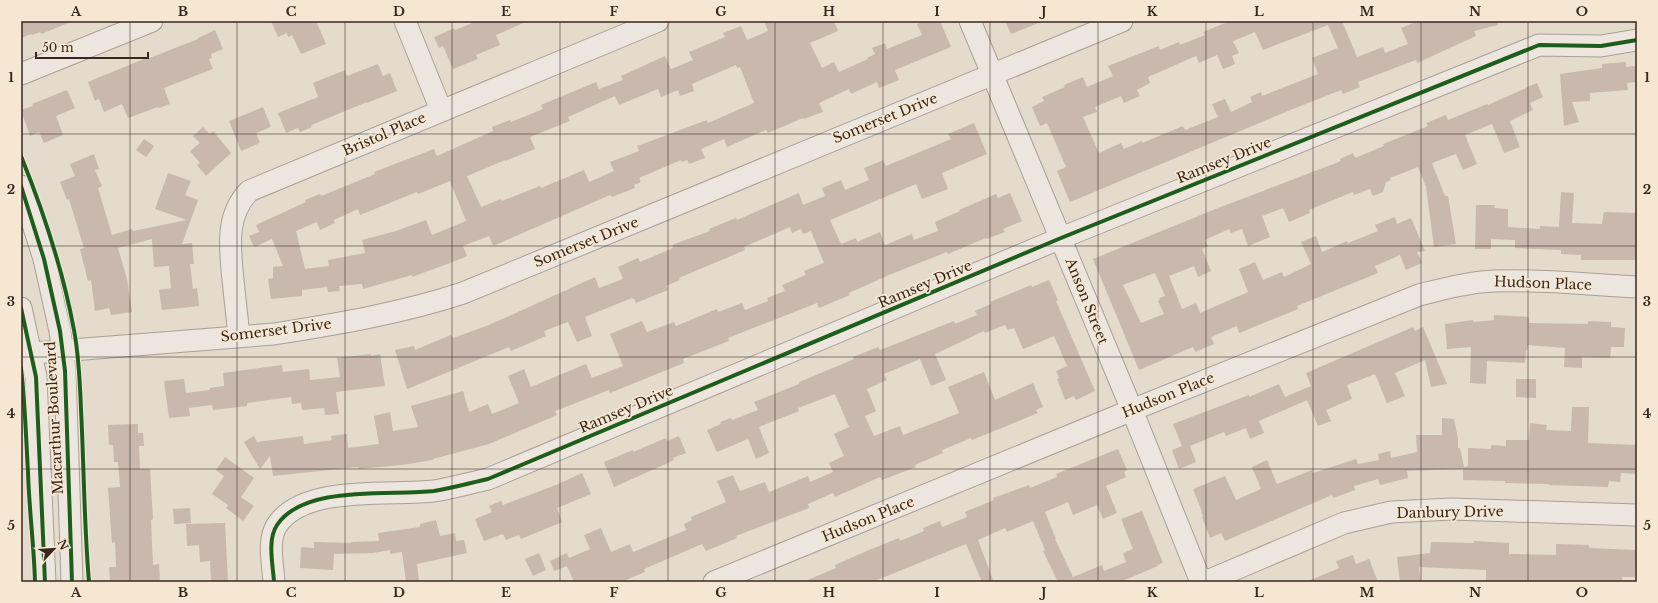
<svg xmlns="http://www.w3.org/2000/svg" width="1658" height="603" font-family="'Libre Baskerville',serif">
	<rect width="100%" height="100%" fill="#e4dbcd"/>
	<!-- building -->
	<path fill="#c8b8ae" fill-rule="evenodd" d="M21 21H71V22L41 34 40 32 32 35 31 34 21 38Z
		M271 21H316L326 44 301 54 292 35 288 37 287 33 278 37Z
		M477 21H528L496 35 500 45 476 55 478 59 453 69 443 46 439 48 434 37 455 28V30Z
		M764 21H834L838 31 810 43 822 68 834 62 839 72 868 59 867 58 875 54 872 48 885 43 887 49 922 35 917 24 925 21H940L951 47 895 70 899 80 879 88 877 82 851 94 849 89 819 103 823 112 804 119 803 118 768 133 766 130 727 147 724 139 701 149 705 158 689 164 687 160 682 162 681 160 639 178 641 182 634 185 635 188 612 197 610 195 493 246 489 236 463 246 467 256 450 263 412 277V275L363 289 362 284 339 286 340 291 328 292 327 287 302 290V296L271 299 268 279 273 278V267L283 266 272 239 254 247 249 236 259 232 256 225 306 202 305 200 320 194 321 196 375 174 374 172 434 149 437 156 493 131 492 127 510 120 511 122 543 109 541 105 596 82 599 89 623 80 621 76 665 56 671 69 693 60 689 52 725 37 723 33 741 26 747 40 768 31ZM736 65 737 68 740 67 754 103 708 123 707 120 637 146 639 151 610 162 614 171 589 182 584 170 541 188 540 186 502 201 501 199 481 207 467 176 505 160V161L535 149 530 137 570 121 568 117 615 96 619 105 658 89 661 97 678 90 680 96 694 91 692 84ZM450 181 466 221 432 235 426 220 396 231 362 240 365 253 328 260 329 266 305 269 296 231 317 222 320 230 335 223 334 220 358 209 360 215 417 192 418 194Z
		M1005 21H1041V22L1011 34Z
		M1230 21H1342L1357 57 1383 47 1385 53 1408 44 1401 28 1418 21H1498V25L1474 31 1476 36 1417 63 1416 60 1358 82 1360 87 1343 94 1341 90 1288 111 1070 202 1057 171 1066 167 1047 123 1040 126 1032 107 1044 101 1042 97 1065 87 1064 85 1083 77 1087 87 1113 76 1108 66 1159 46 1160 50 1179 42 1180 45 1205 35 1203 32ZM1328 25 1338 48 1312 58 1318 74 1262 96 1261 92 1250 97 1252 102 1231 112 1225 99 1212 104 1218 117 1185 130 1183 126 1142 143V141L1124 149 1121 143 1099 153 1083 117 1097 112 1095 107 1121 96 1124 103 1140 96 1137 90 1150 83 1148 77 1196 56 1199 63 1217 55 1223 69 1235 64 1232 56 1239 53 1233 41 1255 32 1263 50Z
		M215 30 223 49 211 54 212 58 209 59 213 69 164 88 170 104 159 108 158 107 128 118 122 104 104 112 99 99 95 101 88 82 146 58 147 59 198 39V38Z
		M1626 62V67L1635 66 1636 82 1627 83 1628 90 1590 93V101L1572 102 1579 122 1564 126 1560 74 1602 68V64Z
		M378 64 383 76 390 73 397 91 367 103V102L311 125 312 127 300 132 298 128 286 133 278 113 318 97 313 83 345 70 347 76Z
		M1537 83 1543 97 1530 103 1533 110 1510 121 1520 147 1504 153 1492 124 1465 135 1477 164 1463 170 1456 154 1432 163 1445 196H1448L1456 244 1434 247 1426 187 1418 167 1390 178 1391 180 1386 182 1383 192 1373 196 1370 189 1354 195 1353 192 1309 210 1310 213 1289 222 1283 208 1262 216 1270 237 1248 246 1242 229 1231 233 1229 229 1205 240 1208 246 1202 249 1211 271 1198 277 1194 266 1169 276 1182 309 1196 303 1200 313 1248 292 1239 269 1255 262 1263 280 1282 272 1284 277 1311 264 1301 242 1316 236 1322 252 1347 241 1348 243 1378 231 1375 225 1395 217 1397 224 1411 218 1425 251 1417 252 1422 263 1406 270 1400 255 1375 266 1378 273 1297 306 1298 309 1239 333 1237 326 1211 337 1214 344 1195 352 1193 347 1139 370 1093 259 1213 210 1341 161 1340 159 1353 153 1355 158 1384 146 1383 144 1428 126 1426 123 1446 115 1448 120 1487 104 1488 105ZM1155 273 1165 296 1159 298 1160 300 1158 301 1164 314 1141 323 1123 285Z
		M67 90 75 108 56 116 63 135 44 143 39 132 30 136 21 110 33 106 32 104Z
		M263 107 271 127 256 133 260 143 241 151 229 121Z
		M974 123 987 154 942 173 948 189 922 199 916 184 830 220 841 244 856 238 857 242 880 232 885 245 912 234 914 240 938 231 935 222 960 211 959 210 996 194 998 198 1010 193 1022 221 1003 229 1005 232 987 239 986 238 948 254 947 252 889 275 849 293 850 295 819 308 817 303 728 338 729 341 683 359 684 363 610 393 609 390 555 411 557 415 489 444 433 459V460L402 465 358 469V467L273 476 270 456 260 469 244 442 254 436 257 442 303 436 304 444 332 440 331 436 347 434 348 448 379 444 374 416 390 412 393 431 418 427 411 406 463 391 469 412 488 404 492 414 519 403 508 376 524 369 531 387 586 364 592 378 623 366 610 334 642 321 647 332 674 322 676 326 717 309 718 312 742 303 745 310 768 301 767 298 785 291 782 285 806 275 804 271 824 263 811 231 803 234 801 229 792 233 790 227 744 247 745 250 679 278 680 280 666 286 668 290 636 303 634 299 632 298 585 317 592 336 577 342 568 322 544 331 546 336 511 351 509 347 407 389 395 350 414 346 415 350 451 335 453 338 489 325 595 277 599 288 623 279 618 267 638 258 640 262 673 248 672 245 710 231 709 229 736 218 737 220 799 193 803 205 825 196 822 188 841 180 845 190 869 180 864 168 883 160 886 166 951 139 948 134Z
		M203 127 210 134 213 131 231 153 206 176 197 165 200 163 190 151 200 143 193 136Z
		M144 139 154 146 146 157 136 150Z
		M94 154 99 169 95 170 102 186 98 188 112 235 132 229 133 231 187 220 155 209 168 173 191 181 185 195 198 200 182 244 192 243 194 264H190L193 289 197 288 199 306 162 310 159 290 171 288 169 266 154 267 152 239 118 248 127 279 132 312 111 315 109 308 95 311 91 280 88 281 80 249 84 248 69 199 67 200 60 182 75 176 70 164Z
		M1561 192 1574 193 1572 223 1602 224 1604 212 1637 213V260H1581V255L1561 254V250L1515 248V240L1491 239V249H1475L1476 205H1495L1494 208 1508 209V227L1540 229V226L1559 227Z
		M1049 280 1058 300 1056 301 1095 391 1076 400 1074 396 1065 400 1057 379 1059 378 1056 371 1067 366 1054 336 1023 349 1014 328 1008 330 1005 325 985 333 984 331 935 354 946 380 931 386 920 359 884 374 887 380 867 389 876 411 865 416 874 436 900 426 903 435 959 413 948 387 984 372 995 400 1033 383 1043 407 1036 410 1038 413 972 440 971 438 942 450 943 453 915 465 916 467 882 480 880 477 835 497 833 493 808 504 809 508 736 536 737 538 706 551 702 544 644 569 645 572 621 582H574L567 566 554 571 550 561 567 553 569 558 590 549 584 535 601 528 611 552 630 544 633 552 636 551 686 530 684 524 692 520 691 517 726 502 717 481 733 475 740 491 765 482 769 492 808 476 810 482 833 472 829 463 844 456 834 434 849 427 835 394 798 408 799 411 759 427 769 453 756 459 748 439 717 452 707 430 721 424 720 422 731 418 732 420 758 410 754 402 799 384V382L845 363 854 359 853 357 878 347 880 350 954 321 955 324 977 315 975 311 991 304 990 302 1031 285 1032 287Z
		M1494 315 1529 317V323L1588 324V321L1611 322V327L1625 328 1624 347H1611L1610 358 1582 357V368L1564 367 1565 348 1528 345 1527 350H1526L1525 363 1487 361 1486 384 1470 383 1471 347 1447 349 1445 324 1473 320 1474 322 1494 320Z
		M1413 327 1415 331 1423 327 1447 384 1431 387 1425 360 1395 373 1405 396 1387 403 1375 374 1347 385 1352 399 1326 410 1331 421 1318 426 1307 400 1259 421 1264 433 1250 439 1246 428 1226 436 1224 432 1190 446 1196 462 1179 469 1172 450 1182 446 1173 424 1249 395V397L1279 384 1285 397 1311 386 1306 373Z
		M371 354V356L380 354 385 386 336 392 339 414 325 415 324 408 302 410 301 403 292 404 291 397 247 403V406L213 410 212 405 189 408 190 416 169 418 164 381 184 379 186 393 210 390V388L224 386 223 373 282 365 283 372 309 369 310 380 340 377 337 358Z
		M1516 379H1536V398L1516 397Z
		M1572 407H1589L1588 443 1637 445V474L1621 473 1620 482 1609 481 1608 487 1549 485V484L1505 483V481L1463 480V469L1407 471 1408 478 1380 485 1378 479 1354 486 1355 490 1333 498 1332 495 1225 541 1221 533 1210 538 1202 517H1203L1201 509 1193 489 1225 476 1236 500 1261 489 1252 467 1267 460 1277 484 1312 470 1313 473 1356 459 1358 464 1379 460 1378 454 1390 451 1391 458 1417 452 1416 435H1442V418L1454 419 1458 439V448H1460L1464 467 1468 466V448L1491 449V445L1506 446V440H1529L1530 423 1547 425 1546 430 1571 431Z
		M138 424V433H143L144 446H139L140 469H150L153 519 151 520 153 565 159 564 160 582H110L109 567H116L115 542 112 543 108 488 120 487 118 462H114L113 445H109L108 425Z
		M679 436 686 453 673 458 674 460 668 463 614 487 604 462 633 450V452L666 438 667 441Z
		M1118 449 1127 470 1124 472 1126 477 1106 486 1117 513 1103 519 1097 505 1073 515 1068 502 1045 512 1056 539H1055L1073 577 1102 565 1104 571 1126 562 1123 553 1133 549 1121 519 1142 511 1163 563 1157 565 1158 566 1120 582H1058L1043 551 1045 550 1033 521 1007 532 1005 528 978 540 993 580 988 582H982L966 544 872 582H803L836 568 835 565 869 550 899 538 900 541 924 531 923 528 940 521 942 527 967 517 965 512 994 500 993 498 1029 485 1030 488 1057 477 1056 474Z
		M225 457 254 478 241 497 254 506 243 521 226 508 228 505 212 494 224 476 216 470Z
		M582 473 591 494 557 508 562 522 521 539 519 535 506 540 503 534 484 541 475 519 492 512 489 506 501 501 503 505 556 485Z
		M190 508 191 523 174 524 173 509Z
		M436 520 440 536 455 533 456 541 464 540 467 553 417 564 419 582H406L402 552 390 554V550L373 553 334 554 333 570 300 568 301 547 314 548V542L351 543V542L379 541 378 533 420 527V524Z
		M225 523 228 582H211L210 561 200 562 199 545 187 546 186 524Z
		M1474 541 1509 543V554L1556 555V544L1589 545V548L1636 550 1635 577H1622V582H1486V570L1419 567 1421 582H1400L1397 557 1430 553 1431 542 1474 543Z
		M539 553 546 570 533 576 525 559Z
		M1353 555 1356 564 1369 559 1378 582H1306L1339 568 1336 561Z"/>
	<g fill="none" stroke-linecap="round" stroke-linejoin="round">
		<defs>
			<path id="minor" d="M405 21 441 110
				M970 21 1132 410 1201 582
				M21 74 152 21
				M21 186 44 259 60 331 65 371 72 582
				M21 308 36 377 45 582
				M239 336C237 317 235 298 233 280 230 248 225 216 249 191L658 21
				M21 354 274 334C338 324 402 313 463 293L1122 21
				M274 582C273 565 267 540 277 525 304 484 391 496 434 491 452 488 470 483 488 479L1061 238 1539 45 1601 46 1637 40
				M714 582 1132 410 1419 295C1443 289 1469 282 1494 281 1542 279 1589 285 1637 287
				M1205 582 1344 523 1391 512 1452 509 1637 515"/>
		</defs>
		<!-- minor casing -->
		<use href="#minor" stroke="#a9a096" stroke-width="23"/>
		<!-- minor -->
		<use href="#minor" stroke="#ece6de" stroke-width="21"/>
		<defs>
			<path id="cycleway" d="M21 156C44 213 63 270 74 330 79 356 80 383 81 409 84 467 84 524 89 582
				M21 186 44 259 60 331 65 371 72 582
				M21 308 36 377 45 582
				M21 368C25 403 26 437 28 472 29 509 34 545 35 582
				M274 582C273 565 267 540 277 525 304 484 391 496 434 491 452 488 470 483 488 479L1061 238 1539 45 1601 46 1637 40"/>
		</defs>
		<!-- cycleway casing -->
		<use href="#cycleway" stroke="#f6e7d2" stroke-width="6"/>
		<!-- cycleway -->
		<use href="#cycleway" stroke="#1b5e20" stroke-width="4"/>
	</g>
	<!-- grid -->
	<path fill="none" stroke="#38271e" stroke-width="1" stroke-opacity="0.55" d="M130 21V582M237 21V582M345 21V582M452 21V582M560 21V582M668 21V582M775 21V582M883 21V582M990 21V582M1098 21V582M1206 21V582M1313 21V582M1421 21V582M1528 21V582M21 134H1637M21 246H1637M21 357H1637M21 469H1637"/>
	<g text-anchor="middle" stroke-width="3.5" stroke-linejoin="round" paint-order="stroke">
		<!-- street labels -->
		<g font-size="14" fill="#38271e" stroke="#f6e7d2">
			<text transform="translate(885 118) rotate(-22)" y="5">Somerset Drive</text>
			<text transform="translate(384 134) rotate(-23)" y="5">Bristol Place</text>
			<text transform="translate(1224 160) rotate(-22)" y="5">Ramsey Drive</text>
			<text transform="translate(586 242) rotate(-22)" y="5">Somerset Drive</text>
			<text transform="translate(1543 283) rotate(2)" y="5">Hudson Place</text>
			<text transform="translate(925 284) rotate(-23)" y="5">Ramsey Drive</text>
			<text transform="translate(1087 301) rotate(68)" y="5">Anson Street</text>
			<text transform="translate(276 330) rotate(-7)" y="5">Somerset Drive</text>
			<text transform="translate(1168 395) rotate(-22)" y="5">Hudson Place</text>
			<text transform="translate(626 409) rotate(-23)" y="5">Ramsey Drive</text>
			<text transform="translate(54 418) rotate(-93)" y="5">Macarthur Boulevard</text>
			<text transform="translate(1450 512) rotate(-1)" y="5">Danbury Drive</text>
			<text transform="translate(868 519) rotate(-22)" y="5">Hudson Place</text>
		</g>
	</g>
	<!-- border -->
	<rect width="1658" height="603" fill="none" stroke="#f6e7d2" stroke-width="44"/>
	<!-- north arrow -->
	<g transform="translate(54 549) rotate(65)" stroke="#f6e7d2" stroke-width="3" paint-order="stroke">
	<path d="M0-3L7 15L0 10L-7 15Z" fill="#38271e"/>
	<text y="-6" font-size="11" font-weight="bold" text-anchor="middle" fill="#38271e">N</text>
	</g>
	<!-- scale -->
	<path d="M36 52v6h112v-6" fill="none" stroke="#38271e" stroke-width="2"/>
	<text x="42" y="52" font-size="12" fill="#38271e" stroke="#f6e7d2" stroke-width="3" paint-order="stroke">50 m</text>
	<rect x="22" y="22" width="1614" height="559" fill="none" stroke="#38271e" stroke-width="1.5"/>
	<g font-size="13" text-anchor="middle" font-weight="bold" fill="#38271e">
		<text x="76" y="16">A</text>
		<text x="183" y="16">B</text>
		<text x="291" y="16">C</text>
		<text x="399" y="16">D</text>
		<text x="506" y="16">E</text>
		<text x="614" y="16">F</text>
		<text x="721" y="16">G</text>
		<text x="829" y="16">H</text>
		<text x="937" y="16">I</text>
		<text x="1044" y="16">J</text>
		<text x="1152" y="16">K</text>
		<text x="1259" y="16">L</text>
		<text x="1367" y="16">M</text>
		<text x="1475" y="16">N</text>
		<text x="1582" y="16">O</text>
		<text x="11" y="82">1</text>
		<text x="1647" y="82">1</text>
		<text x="11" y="194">2</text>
		<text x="1647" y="194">2</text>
		<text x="11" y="306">3</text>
		<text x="1647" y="306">3</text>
		<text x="11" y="418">4</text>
		<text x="1647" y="418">4</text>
		<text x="11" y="530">5</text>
		<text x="1647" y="530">5</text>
		<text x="76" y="597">A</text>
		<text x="183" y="597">B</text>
		<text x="291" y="597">C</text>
		<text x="399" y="597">D</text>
		<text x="506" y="597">E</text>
		<text x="614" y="597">F</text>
		<text x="721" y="597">G</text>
		<text x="829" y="597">H</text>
		<text x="937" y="597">I</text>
		<text x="1044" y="597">J</text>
		<text x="1152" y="597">K</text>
		<text x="1259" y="597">L</text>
		<text x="1367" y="597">M</text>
		<text x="1475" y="597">N</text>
		<text x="1582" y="597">O</text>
	</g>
</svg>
